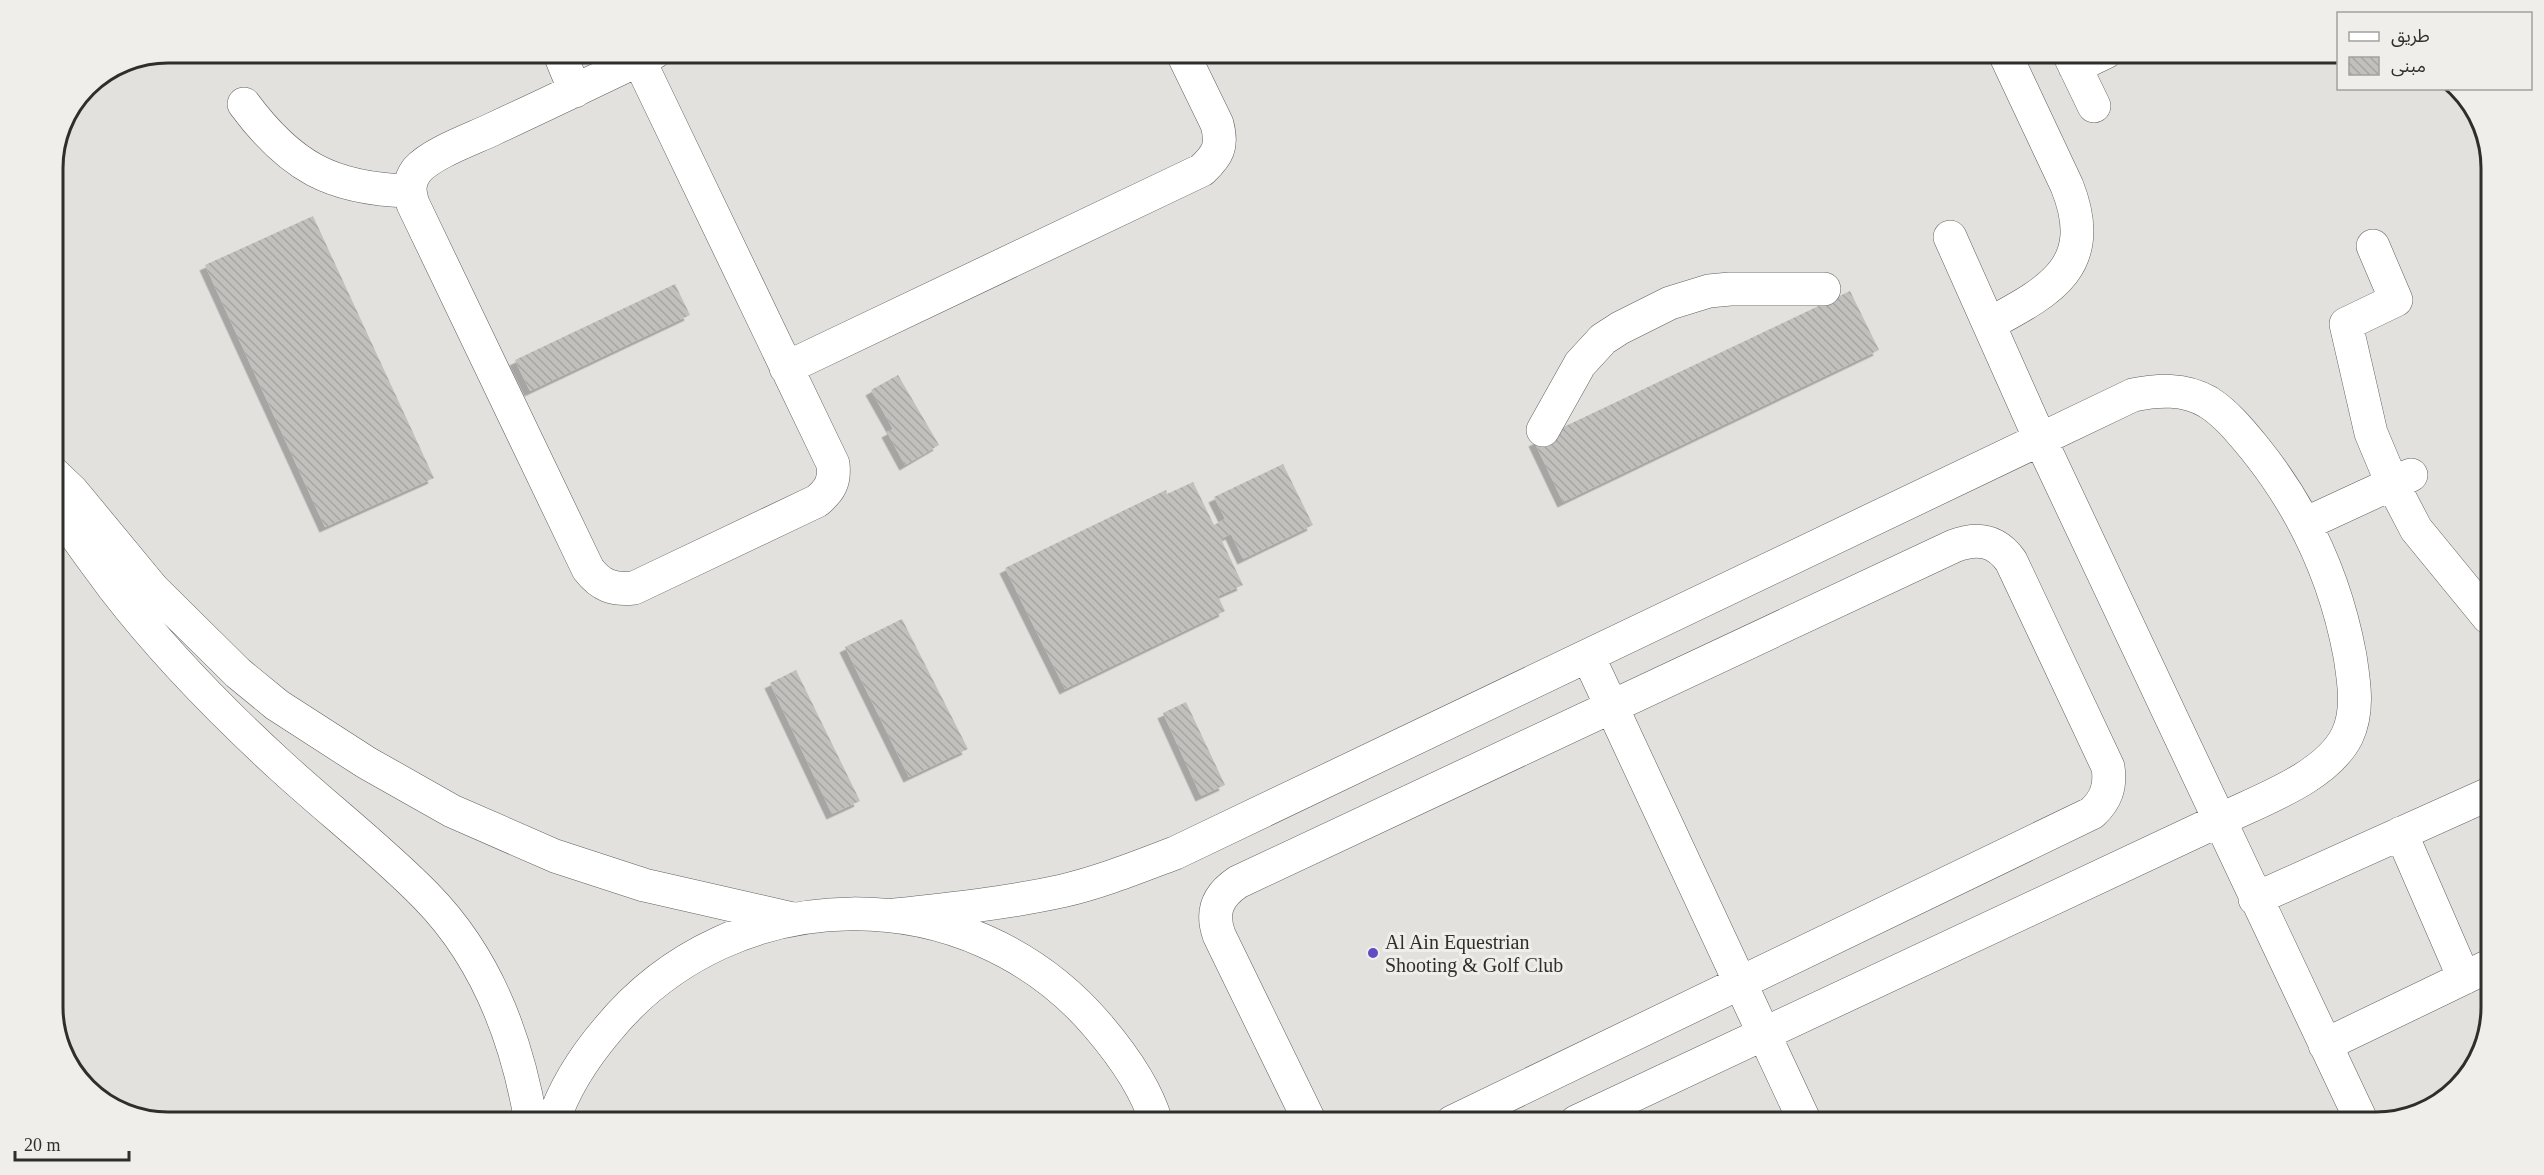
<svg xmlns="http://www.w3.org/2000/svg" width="2544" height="1175" font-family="'Times New Roman','Noto Sans Arabic',serif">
	<defs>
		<pattern id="building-back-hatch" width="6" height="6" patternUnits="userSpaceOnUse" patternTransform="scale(1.5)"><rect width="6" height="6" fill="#c2c0bd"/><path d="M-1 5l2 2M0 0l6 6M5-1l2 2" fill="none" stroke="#a7a5a3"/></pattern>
		<filter id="shadow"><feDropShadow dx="-5.5" dy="5.5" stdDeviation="0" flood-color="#0004"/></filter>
	</defs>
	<rect width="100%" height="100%" fill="#e3e1de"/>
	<!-- building -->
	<path fill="url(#building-back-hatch)" filter="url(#shadow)" d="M313 216 434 478 325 527 205 265Z
		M675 284 690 315 530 391 515 360Z
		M1850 291 1879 350 1563 502 1534 441Z
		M898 375 939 445 905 465 887 432 893 429 871 390Z
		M1283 464 1313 525 1243 559 1231 534 1221 539 1243 585 1218 596 1225 611 1065 689 1005 568 1166 490 1167 494 1193 482 1214 525 1225 519 1214 497Z
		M902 619 968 749 909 777 845 647Z
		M796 670 860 801 832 814 770 683Z
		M1186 702 1225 785 1201 796 1163 713Z"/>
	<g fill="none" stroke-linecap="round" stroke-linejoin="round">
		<defs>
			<path id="minor" d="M559 52 575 91
				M2068 52 2094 106
				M639 60 833 464C835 482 830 490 817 501L634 588C613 590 601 586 588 569L413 204C409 191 408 182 417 170 432 153 472 139 493 129 547 104 601 78 655 52
				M2075 67 2106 52
				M244 104C290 166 331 189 409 191
				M1950 237 2040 439 2362 1122
				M2373 246 2396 300 2346 324 2371 433 2392 483 2416 529 2488 617 2491 615
				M1989 324C2050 291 2099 266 2067 186L2004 52
				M786 368 1202 170C1218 155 1223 146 1217 124L1182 52
				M1543 430 1580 364 1603 339 1620 328 1670 303 1709 291 1730 289H1824
				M53 473 72 491 153 589 238 673 277 705 367 763 452 811 555 856 644 885 793 919
				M53 498C66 525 96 563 114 588 164 653 221 711 281 766 329 810 381 850 426 896 486 957 517 1039 531 1122
				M2305 524 2411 475
				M1588 656 1805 1122
				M2401 833 2464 978
				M2255 899 2491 793
				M895 915C951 909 1007 903 1062 891 1101 882 1138 867 1175 853L2133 395C2158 390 2184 388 2208 402 2227 414 2242 433 2256 450 2304 510 2336 580 2350 656 2354 682 2359 711 2347 736 2326 778 2260 800 2220 820L1576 1122
				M2325 1045 2491 965
				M553 1122C564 1088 585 1056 608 1029 733 877 970 875 1098 1026 1121 1053 1146 1087 1156 1122
				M1310 1122 1219 935C1211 912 1217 896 1238 882L1954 546C1978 537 1996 540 2011 561L2108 767C2111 787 2106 800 2092 813L1452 1122"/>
		</defs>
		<!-- minor casing -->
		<use href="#minor" stroke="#61605d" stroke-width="34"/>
		<!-- minor -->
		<use href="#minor" stroke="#fff" stroke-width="33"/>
	</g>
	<!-- markers -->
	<circle fill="#624ac3" stroke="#f0eeeb" stroke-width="2" cx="1373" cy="953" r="6"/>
	<g text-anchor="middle" stroke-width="6" stroke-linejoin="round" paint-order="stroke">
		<!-- poi labels -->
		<g font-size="20" fill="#2f2e2d" stroke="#f0eeeb" text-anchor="start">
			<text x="1385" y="949">Al Ain Equestrian<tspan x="1385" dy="23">Shooting &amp; Golf Club</tspan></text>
		</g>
	</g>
	<!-- crop -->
	<path d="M0 0H2544V1175H0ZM168 63H2376A105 105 0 0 1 2481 168V1007A105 105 0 0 1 2376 1112H168A105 105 0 0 1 63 1007V168A105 105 0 0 1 168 63Z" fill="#f0eeeb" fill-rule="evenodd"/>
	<path fill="none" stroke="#2f2e2d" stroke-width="3" d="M168 63H2376A105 105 0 0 1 2481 168V1007A105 105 0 0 1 2376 1112H168A105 105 0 0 1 63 1007V168A105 105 0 0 1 168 63Z"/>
	<!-- legend -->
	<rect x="2337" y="12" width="195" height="78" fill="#f0eeeb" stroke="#a3a19f" stroke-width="1.5"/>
	<rect x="2349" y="32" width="30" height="9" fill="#ffffff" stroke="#a3a19f" stroke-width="1.5"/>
	<text x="2391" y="42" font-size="18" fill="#2f2e2d">طريق</text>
	<rect x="2349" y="57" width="30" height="18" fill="url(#building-back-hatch)" stroke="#a3a19f" stroke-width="1.5"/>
	<text x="2391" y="72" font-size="18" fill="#2f2e2d">مبنى</text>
	<!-- scale -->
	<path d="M15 1151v9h114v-9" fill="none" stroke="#2f2e2d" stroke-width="3"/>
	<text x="24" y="1151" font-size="18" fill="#2f2e2d" stroke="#f0eeeb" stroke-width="4.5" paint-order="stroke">20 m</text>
</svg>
